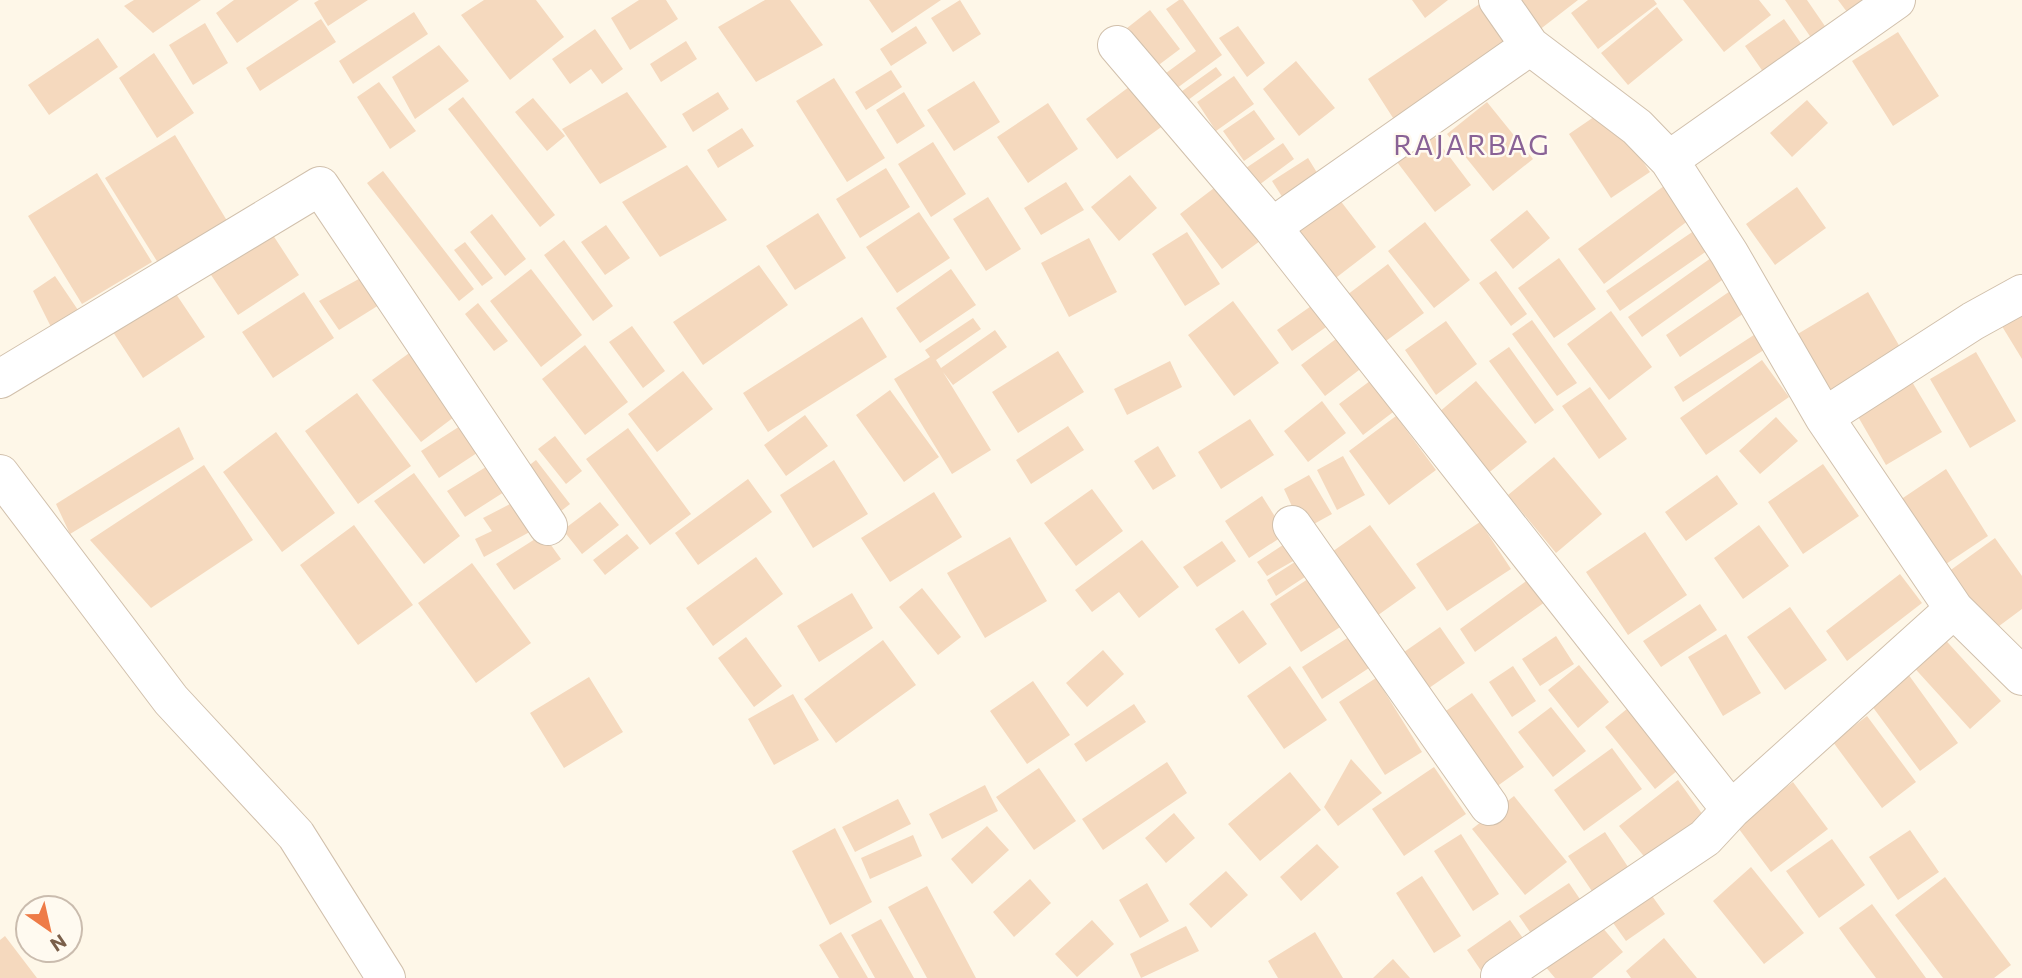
<svg xmlns="http://www.w3.org/2000/svg" width="2022" height="978" font-family="Commissioner,sans-serif">
	<rect width="100%" height="100%" fill="#fef7e8"/>
	<!-- building -->
	<path fill="#f5d9be" d="M134 0H201L153 33 124 6Z
		M234 0H299L237 43 216 13Z
		M319 0H368L328 26 314 3Z
		M484 0H536L564 37 510 80 461 15Z
		M639 0H666L678 19 630 50 611 18Z
		M765 0H790L823 45 756 82 718 27Z
		M869 0H941L892 33Z
		M960 0 981 34 953 52 931 18Z
		M1179 0H1183L1222 55 1173 91 1162 76 1196 51 1166 9Z
		M1412 0H1448L1425 18Z
		M1508 0H1578L1534 34Z
		M1588 0H1654L1657 4 1598 49 1571 13Z
		M1683 0H1759L1771 15 1724 52Z
		M1785 0H1807L1829 32 1814 42Z
		M1838 0H1864L1847 12Z
		M1484 1 1513 44 1395 121 1368 79Z
		M1657 7 1683 40 1628 85 1601 53Z
		M1150 10 1180 49 1152 70 1122 32Z
		M414 12 428 34 353 84 339 61Z
		M321 19 336 42 260 91 246 68Z
		M1784 19 1805 49 1766 76 1745 46Z
		M205 23 228 63 193 85 169 45Z
		M916 26 927 43 891 66 880 49Z
		M1238 26 1265 63 1247 77 1219 38Z
		M595 29 623 69 602 84 591 69 570 84 552 59Z
		M1898 32 1939 96 1893 126 1852 61Z
		M98 38 118 67 49 115 28 85Z
		M686 41 697 59 661 82 650 64Z
		M439 45 469 81 415 119 392 77Z
		M154 53 194 113 157 138 119 78Z
		M1296 61 1335 108 1299 136 1263 89Z
		M1216 67 1222 75 1184 103 1178 94Z
		M891 70 902 87 866 110 855 92Z
		M1234 76 1254 104 1216 131 1197 102Z
		M834 78 885 158 847 182 796 101Z
		M974 81 1000 122 954 151 927 110Z
		M379 82 416 131 390 149 357 97Z
		M1133 84 1164 125 1117 159 1086 119Z
		M627 92 667 147 600 184 562 129Z
		M718 92 729 109 693 132 682 114Z
		M904 92 925 126 897 144 876 110Z
		M463 97 555 215 540 227 448 109Z
		M533 98 565 136 547 151 515 112Z
		M1807 100 1828 123 1792 157 1770 133Z
		M1487 102 1533 159 1493 191 1447 134Z
		M1048 103 1078 149 1028 183 997 137Z
		M1607 108 1650 172 1611 198 1569 134Z
		M1254 110 1275 139 1244 161 1223 131Z
		M742 128 754 146 718 168 707 150Z
		M1430 131 1471 185 1435 212 1394 158Z
		M175 135 229 224 160 266 105 178Z
		M933 142 966 194 931 217 898 164Z
		M1283 143 1294 159 1255 188 1243 170Z
		M1308 158 1324 184 1288 206 1272 181Z
		M687 165 727 220 660 257 622 202Z
		M886 168 910 207 860 238 836 199Z
		M383 171 474 289 459 301 367 183Z
		M97 173 152 262 82 304 28 216Z
		M1130 175 1157 208 1119 241 1091 207Z
		M1066 182 1084 210 1041 235 1024 208Z
		M1668 183 1693 217 1604 284 1578 249Z
		M1218 185 1260 241 1222 269 1180 214Z
		M1797 187 1826 228 1775 265 1746 224Z
		M1336 195 1376 247 1324 287 1284 234Z
		M988 197 1021 249 986 271 953 219Z
		M1527 210 1550 238 1513 269 1490 240Z
		M919 212 950 258 897 293 866 247Z
		M818 213 846 258 795 290 766 246Z
		M492 214 526 259 505 276 470 232Z
		M1425 222 1470 280 1434 308 1388 251Z
		M606 225 630 258 605 275 581 242Z
		M1701 226 1714 246 1620 311 1606 291Z
		M269 229 299 275 238 315 207 269Z
		M1187 232 1220 284 1185 306 1152 254Z
		M1089 238 1117 292 1069 317 1041 263Z
		M564 240 613 306 593 321 544 255Z
		M465 242 493 278 482 286 454 250Z
		M1718 253 1732 273 1642 337 1628 317Z
		M1559 258 1596 309 1554 338 1518 288Z
		M1388 264 1424 313 1375 349 1339 301Z
		M759 265 788 305 703 365 673 322Z
		M531 269 582 335 541 367 490 301Z
		M951 269 976 305 920 343 896 308Z
		M1496 271 1527 314 1511 326 1479 283Z
		M366 275 387 300 339 330 319 301Z
		M55 276 80 313 52 329 33 291Z
		M1739 285 1753 307 1680 357 1666 335Z
		M174 291 205 337 143 378 113 332Z
		M304 292 334 338 273 378 242 332Z
		M1868 292 1904 354 1832 397 1796 335Z
		M1233 301 1279 363 1234 396 1188 335Z
		M478 303 508 341 494 351 465 314Z
		M1314 304 1329 325 1292 351 1277 330Z
		M1611 311 1652 367 1609 400 1567 344Z
		M2022 313V359L2000 323Z
		M862 317 887 357 768 432 743 393Z
		M973 318 981 329 936 360 941 368 995 330 1007 347 953 385 943 372 991 450 952 474 894 379 930 357 925 350Z
		M1532 320 1577 383 1557 396 1512 334Z
		M1446 321 1477 364 1436 395 1405 350Z
		M632 326 665 371 643 388 609 342Z
		M1760 331 1770 346 1683 402 1674 387Z
		M1340 336 1363 367 1325 396 1301 365Z
		M585 345 628 402 585 435 542 379Z
		M1509 347 1554 410 1535 424 1489 361Z
		M412 351 458 414 421 442 372 380Z
		M1058 351 1084 392 1018 433 992 392Z
		M1976 352 2016 421 1970 448 1930 379Z
		M1762 360 1789 397 1706 455 1680 418Z
		M1170 361 1182 387 1127 415 1114 389Z
		M683 371 713 409 657 452 628 414Z
		M1378 375 1401 406 1363 435 1339 404Z
		M1908 375 1942 432 1886 465 1853 408Z
		M1476 381 1527 442 1481 479 1432 418Z
		M1590 387 1627 439 1599 459 1562 406Z
		M890 390 939 457 904 482 856 415Z
		M357 393 411 466 358 504 305 431Z
		M1322 401 1346 433 1308 462 1284 431Z
		M805 415 828 446 786 476 764 445Z
		M1396 416 1436 470 1389 505 1349 451Z
		M1776 417 1798 441 1760 474 1739 451Z
		M1250 419 1274 455 1221 489 1198 452Z
		M468 421 486 447 439 478 421 451Z
		M1068 426 1084 450 1031 484 1016 460Z
		M179 427 194 459 70 534 56 504Z
		M628 428 691 514 650 545 586 459Z
		M276 432 335 513 282 552 223 472Z
		M555 436 582 471 566 484 538 449Z
		M1158 446 1176 476 1153 490 1134 461Z
		M1343 456 1365 495 1337 510 1317 470Z
		M1554 457 1602 514 1556 553 1508 495Z
		M536 460 570 504 556 515 522 471Z
		M834 460 868 514 813 548 780 495Z
		M494 462 512 487 465 517 447 491Z
		M1823 464 1859 516 1803 554 1768 502Z
		M204 465 253 540 151 608 90 540Z
		M1946 469 1988 536 1937 570 1894 504Z
		M414 473 460 536 424 564 374 501Z
		M1309 475 1332 514 1303 530 1284 489Z
		M1717 475 1738 504 1686 541 1665 512Z
		M748 479 772 512 698 565 675 533Z
		M1092 489 1123 531 1076 566 1044 523Z
		M934 492 962 537 890 582 861 538Z
		M1262 496 1286 534 1249 558 1225 521Z
		M516 501 537 528 484 557 475 539 492 531 483 518Z
		M600 502 619 525 582 554 563 530Z
		M1480 522 1511 569 1447 611 1416 564Z
		M354 525 413 605 358 645 300 565Z
		M1370 525 1416 588 1374 618 1329 554Z
		M1759 525 1789 566 1743 599 1714 558Z
		M1645 532 1687 595 1628 635 1586 572Z
		M543 534 561 559 514 590 496 564Z
		M627 534 639 548 605 575 593 560Z
		M1010 537 1047 601 985 638 947 573Z
		M1995 538 2022 576V609L1991 632 1948 572Z
		M1292 539 1302 556 1267 576 1257 562Z
		M1142 540 1179 587 1139 618 1119 592 1092 612 1075 590Z
		M1222 541 1236 561 1197 587 1183 567Z
		M756 557 783 594 713 646 686 608Z
		M1301 558 1311 573 1276 596 1267 580Z
		M472 563 531 643 476 683 418 603Z
		M1900 574 1922 603 1847 661 1826 631Z
		M1314 575 1345 624 1301 652 1270 604Z
		M1529 579 1545 602 1475 652 1460 629Z
		M922 588 961 637 938 655 899 607Z
		M852 593 873 628 819 662 797 626Z
		M1700 604 1717 630 1661 667 1643 641Z
		M1790 607 1827 660 1785 690 1747 637Z
		M1243 610 1267 644 1239 664 1215 629Z
		M1440 627 1465 663 1419 695 1394 659Z
		M1726 634 1761 693 1723 716 1688 657Z
		M1940 634 2001 701 1970 729 1909 662Z
		M1556 636 1574 664 1540 686 1522 659Z
		M746 637 782 686 754 707 718 658Z
		M1349 637 1369 668 1322 699 1302 667Z
		M883 640 916 685 836 743 804 699Z
		M1103 650 1124 674 1087 707 1066 683Z
		M1579 665 1609 702 1578 728 1548 690Z
		M1290 666 1327 720 1284 749 1247 696Z
		M1513 666 1536 701 1512 717 1489 682Z
		M1908 674 1958 743 1920 771 1869 702Z
		M589 677 623 732 564 768 530 713Z
		M1376 678 1422 752 1385 775 1339 702Z
		M1033 681 1070 735 1027 764 990 711Z
		M1472 693 1524 767 1489 792 1437 717Z
		M793 694 819 740 774 765 748 719Z
		M1639 699 1689 761 1655 789 1605 727Z
		M1134 704 1146 722 1086 762 1074 744Z
		M1551 707 1586 751 1553 777 1518 732Z
		M1867 716 1916 782 1882 808 1833 742Z
		M1612 748 1642 789 1584 831 1554 790Z
		M1351 759 1382 793 1338 826 1324 807Z
		M1167 762 1187 793 1103 850 1082 819Z
		M1434 767 1466 814 1404 856 1372 809Z
		M1039 768 1076 821 1034 850 996 797Z
		M1290 772 1321 810 1260 861 1228 824Z
		M1678 780 1708 822 1652 866 1619 826Z
		M1793 782 1828 829 1771 872 1736 825Z
		M985 785 998 811 942 839 929 814Z
		M1514 796 1567 862 1525 895 1472 829Z
		M898 799 911 824 855 852 842 827Z
		M1174 813 1195 838 1166 863 1145 838Z
		M987 826 1009 850 972 884 951 859Z
		M835 828 872 902 830 925 792 851Z
		M1910 830 1939 872 1898 900 1869 857Z
		M1605 832 1634 876 1598 900 1568 856Z
		M1461 834 1499 894 1473 911 1434 851Z
		M913 835 922 856 870 879 861 858Z
		M1832 839 1865 885 1819 918 1786 871Z
		M1317 844 1339 867 1301 901 1280 877Z
		M1751 867 1804 933 1764 964 1713 901Z
		M1226 871 1248 895 1211 928 1189 904Z
		M1422 876 1461 936 1434 953 1396 893Z
		M1945 877 2011 965 1994 978H1943L1895 915Z
		M1030 879 1051 903 1014 937 993 912Z
		M1147 883 1169 921 1140 938 1119 900Z
		M1569 883 1586 908 1537 942 1519 916Z
		M927 886 976 978H927L888 907Z
		M1645 886 1665 914 1626 941 1606 913Z
		M1872 904 1926 978H1876L1849 942 1839 928Z
		M881 919 914 978H875L851 935Z
		M1092 920 1114 944 1077 977 1055 954Z
		M1510 920 1530 948 1486 978 1467 950Z
		M1597 921 1623 952 1592 978H1555L1544 965Z
		M1186 926 1199 951 1141 978 1130 954Z
		M841 932 868 978H839L819 945Z
		M1315 932 1343 978H1278L1268 961Z
		M5 936 37 978H0V940Z
		M1664 938 1697 978H1631L1626 971Z
		M1393 959 1410 978H1373Z"/>
	<g fill="none" stroke-linecap="round" stroke-linejoin="round">
		<defs>
			<path id="minor" d="M1498 0 1530 46 1637 127 1669 160 1729 253 1824 417 1954 609 2022 676
				M1117 45 1272 227 1530 46
				M1669 160 1896 0
				M1272 227 1731 810
				M0 379 320 186 548 526
				M1824 417 1973 321 2022 294
				M0 474 171 700 296 835 386 978
				M1292 525 1489 806
				M1500 976 1705 838 1731 810 1954 609"/>
		</defs>
		<!-- minor casing -->
		<use href="#minor" stroke="#d1c0ac" stroke-width="40"/>
		<!-- minor -->
		<use href="#minor" stroke="#fff" stroke-width="38"/>
	</g>
	<g text-anchor="middle" stroke-width="5" stroke-linejoin="round" paint-order="stroke">
		<!-- neighbourhood labels -->
		<g font-size="28" letter-spacing="2" fill="#896296" stroke="#fffaf0">
			<text x="1472" y="155">RAJARBAG</text>
		</g>
	</g>
	<!-- north arrow -->
	<g transform="translate(49 929) rotate(146)"><circle r="33" fill="#fffaf0" stroke="#cabcae" stroke-width="2"/>
	<path d="M0-5L12 26L0 18L-12 26Z" fill="#ee7b47"/>
	<text y="-10" font-size="19" font-weight="bold" text-anchor="middle" fill="#7a5f4a">N</text>
	</g>
</svg>
